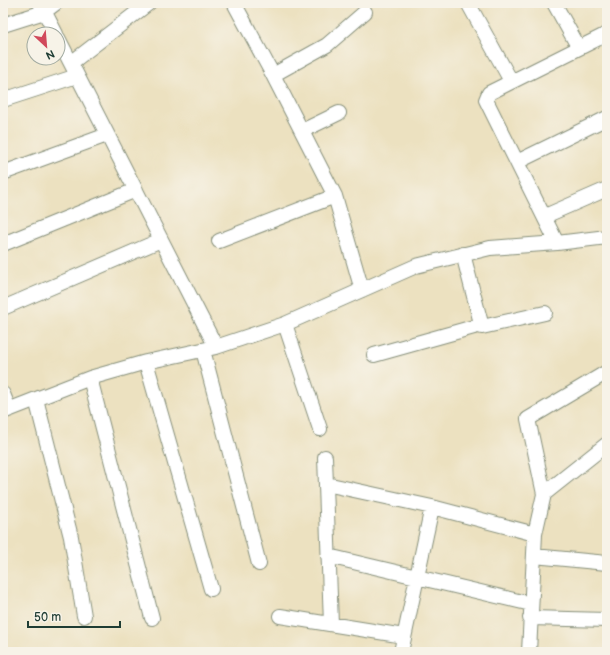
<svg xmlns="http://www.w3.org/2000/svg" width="610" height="655" font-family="'Balsamiq Sans',sans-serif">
	<rect width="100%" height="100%" fill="#f7f3e8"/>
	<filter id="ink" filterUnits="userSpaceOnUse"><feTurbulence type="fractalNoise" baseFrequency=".025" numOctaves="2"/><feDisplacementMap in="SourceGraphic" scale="8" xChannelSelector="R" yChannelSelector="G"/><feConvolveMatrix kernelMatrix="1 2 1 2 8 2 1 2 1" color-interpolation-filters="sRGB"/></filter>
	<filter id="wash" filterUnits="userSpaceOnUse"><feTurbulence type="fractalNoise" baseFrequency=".012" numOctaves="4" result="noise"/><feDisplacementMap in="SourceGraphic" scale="16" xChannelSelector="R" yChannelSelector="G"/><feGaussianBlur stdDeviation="0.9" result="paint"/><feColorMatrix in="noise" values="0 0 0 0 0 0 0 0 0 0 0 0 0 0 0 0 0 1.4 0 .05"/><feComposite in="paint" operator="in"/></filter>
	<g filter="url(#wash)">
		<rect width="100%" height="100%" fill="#ece1c0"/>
	</g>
	<g filter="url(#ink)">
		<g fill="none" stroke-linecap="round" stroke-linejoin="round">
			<defs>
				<path id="street" d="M40 3 56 34
					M234 3 273 75 335 196 362 290
					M468 3 511 81
					M554 3 579 48
					M3 25 44 12 56 3
					M58 38 216 347
					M71 63 149 3
					M273 75 327 45 365 12
					M3 100 77 76
					M302 131 339 113
					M517 162 607 118
					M3 173 107 135
					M545 216 607 189
					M219 241 335 196
					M557 243 486 100 489 93 607 34
					M3 244 136 190
					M463 254 482 327 545 313
					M3 308 161 240
					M285 324 320 429
					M203 350 259 564
					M374 355 481 325
					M146 362 211 589
					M90 378 152 618
					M3 394 9 409
					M36 399 71 537 84 616
					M3 412 90 378 146 362 216 347 285 324 416 266 490 248 557 243 607 237
					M325 457 331 624
					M326 484 432 507 535 534
					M544 494 607 444
					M328 556 531 604
					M534 556 607 563
					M280 616 404 636
					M530 618 607 620
					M401 652 432 507
					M529 652 535 534 544 494 528 419 607 372"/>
			</defs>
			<!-- street casing -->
			<use href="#street" stroke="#868f7a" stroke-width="16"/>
			<!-- street -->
			<use href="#street" stroke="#fff" stroke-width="14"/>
		</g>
	</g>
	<!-- margin -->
	<rect width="610" height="655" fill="none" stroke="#f7f3e8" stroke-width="16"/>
	<!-- north arrow -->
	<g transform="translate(46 46) rotate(154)"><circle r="19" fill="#f7f3e8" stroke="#a1aaa0"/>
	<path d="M0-3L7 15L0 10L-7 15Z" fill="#d1495b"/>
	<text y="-6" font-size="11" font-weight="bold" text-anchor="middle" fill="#1f3d34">N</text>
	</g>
	<!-- scale -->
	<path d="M28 621v6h92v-6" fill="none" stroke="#1f3d34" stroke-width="2"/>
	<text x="34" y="621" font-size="12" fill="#1f3d34" stroke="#f7f3e8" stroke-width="3" paint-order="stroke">50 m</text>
</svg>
